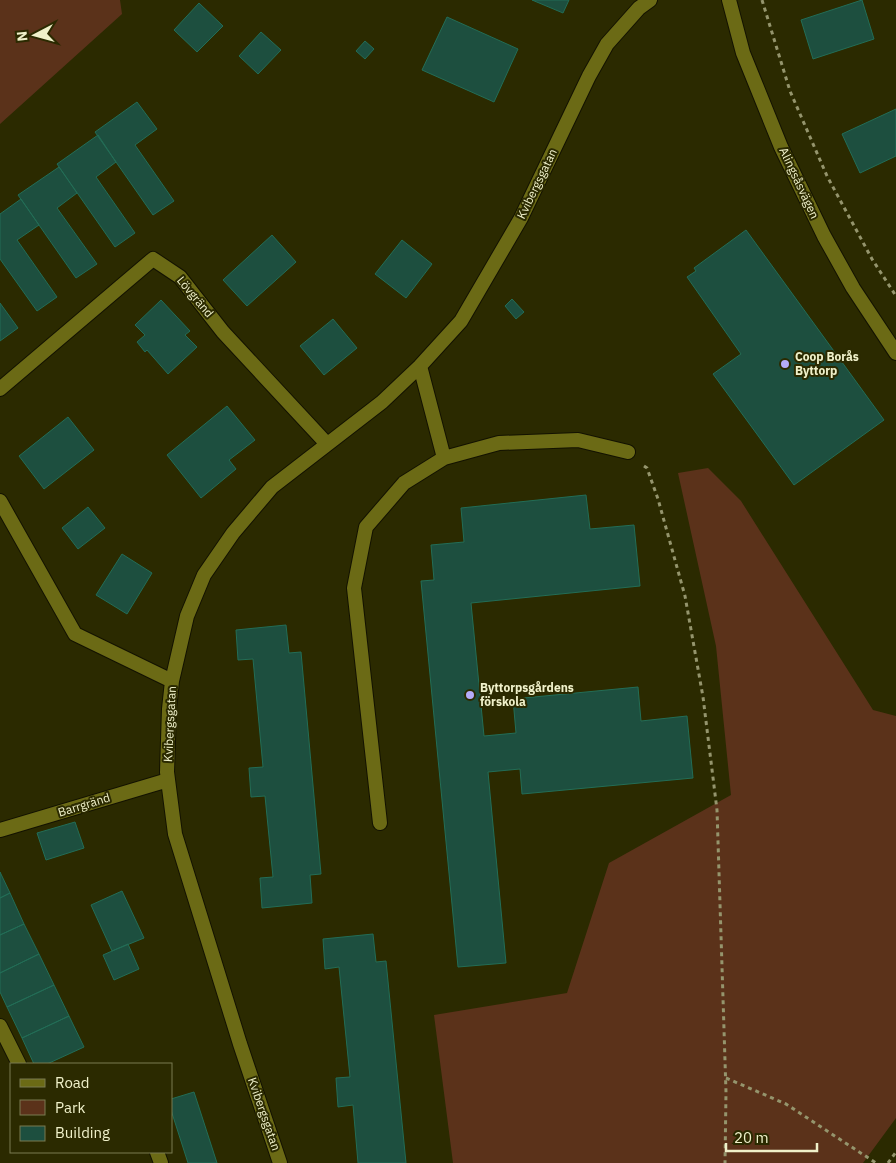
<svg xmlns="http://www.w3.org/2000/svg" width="896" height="1163" font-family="'IBM Plex Sans',sans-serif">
	<rect width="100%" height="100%" fill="#2b2a00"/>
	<!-- green -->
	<path fill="#5b321a" d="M0 0H120L122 14 0 124Z
		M708 468 741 501 873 710 896 716V1118L863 1163H453L434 1015 567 993 609 863 731 795 716 646 678 473Z"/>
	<!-- building -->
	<path fill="#1d4f3f" stroke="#236d56" d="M532 0H569L563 13Z
		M862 0 874 39 813 59 801 20Z
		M199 3 223 26 197 52 174 30Z
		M447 17 518 49 494 102 422 70Z
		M261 32 281 50 258 74 239 56Z
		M365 41 374 49 365 59 356 51Z
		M137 102 157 129 135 145 174 201 153 215 95 132Z
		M896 109V156L860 173 842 134Z
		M98 135 116 162 96 177 135 233 115 247 57 164Z
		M59 167 77 193 57 208 97 264 76 278 18 195Z
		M21 199 39 225 17 240 57 297 37 311 0 259V214Z
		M746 230 884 420 794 485 713 374 741 354 687 277 696 271 694 268Z
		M272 235 296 262 247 306 223 280Z
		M402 240 432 264 406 298 375 274Z
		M512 299 524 312 516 319 505 306Z
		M161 300 190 331 185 335 197 347 168 374 147 350 145 352 137 342 145 335 135 325Z
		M0 303 18 328 0 341Z
		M333 319 357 348 324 375 300 346Z
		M227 406 255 440 229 460 236 469 201 498 167 455Z
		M68 417 94 450 44 489 19 456Z
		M586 495 590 529 634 525 640 586 471 603 484 736 516 733 513 699 638 687 641 721 687 716 693 778 522 794 520 769 488 772 506 963 458 967 421 581 434 580 431 545 464 542 461 508Z
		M88 507 105 528 78 549 62 528Z
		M122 554 152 573 127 614 96 595Z
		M286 625 289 653 301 652 321 874 310 875 312 903 262 908 260 878 273 877 265 796 251 797 249 768 263 767 253 659 238 660 236 630Z
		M75 822 84 848 46 860 37 833Z
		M0 872 10 893 0 898Z
		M122 891 144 938 112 951 91 905Z
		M10 893 24 924 0 935V898Z
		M24 924 39 954 0 973V935Z
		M373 934 376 962 386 961 406 1163H358L353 1105 338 1107 336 1078 350 1077 339 967 325 969 323 939Z
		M128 944 139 969 114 980 103 955Z
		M39 954 54 985 7 1007 0 992V973Z
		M54 985 69 1016 22 1038 7 1007Z
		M69 1016 84 1047 47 1064H34L22 1038Z
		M194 1092 217 1163H188L171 1110V1099Z"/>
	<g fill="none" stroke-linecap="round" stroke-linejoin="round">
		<defs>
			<path id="minor" d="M0 389 153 259 180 277 223 332 327 444
				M444 458 499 443 578 440 628 452
				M0 501 75 634 172 681
				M380 823 354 588 366 527 404 483 444 458 420 366
				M0 830 168 780
				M0 1026 19 1064
				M157 1152 161 1163
				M280 1163 240 1044 175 834 167 772 169 709 172 681 187 616 204 575 233 533 272 487 382 402 420 366 461 321 521 218 589 76 607 44 639 8 650 0"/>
			<path id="secondary" d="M729 0 743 53 781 147 824 236 853 288 896 353"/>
		</defs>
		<!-- minor casing -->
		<use href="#minor" stroke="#131200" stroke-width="16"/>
		<!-- secondary casing -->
		<use href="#secondary" stroke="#131200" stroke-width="16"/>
		<!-- path -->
		<path stroke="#95956d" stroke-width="3" stroke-dasharray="4 4" stroke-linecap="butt" d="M762 0 790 91 827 176 872 259 896 296
			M644 466 647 468 658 499 685 596 703 697 717 810 726 1092 725 1163
			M726 1078 786 1104 876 1163
			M888 1163 896 1152"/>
		<!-- minor -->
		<use href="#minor" stroke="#6b6a15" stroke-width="14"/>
		<!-- secondary -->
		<use href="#secondary" stroke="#6b6a15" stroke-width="14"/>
	</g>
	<!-- markers -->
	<g fill="#b5acf8" stroke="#2b2a00" stroke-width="2">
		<circle cx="785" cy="364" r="5"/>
		<circle cx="470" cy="695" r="5"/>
	</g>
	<g text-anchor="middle" stroke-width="4" stroke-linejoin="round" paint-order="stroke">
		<!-- street labels -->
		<g font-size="12" fill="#f0f1ca" stroke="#2b2a00">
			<text transform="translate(799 183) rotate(65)" y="4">Alingsåsvägen</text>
			<text transform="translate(537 184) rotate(-64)" y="4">Kvibergsgatan</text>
			<text transform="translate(195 297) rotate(50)" y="4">Lövgränd</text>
			<text transform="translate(170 724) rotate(-87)" y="4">Kvibergsgatan</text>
			<text transform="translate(84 805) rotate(-17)" y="4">Barrgränd</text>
			<text transform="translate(264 1114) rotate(71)" y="4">Kvibergsgatan</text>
		</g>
		<!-- poi labels -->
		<g font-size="12" font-weight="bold" fill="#f0f1ca" stroke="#2b2a00" text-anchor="start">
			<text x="795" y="361">Coop Borås<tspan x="795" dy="14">Byttorp</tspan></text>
			<text x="480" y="692">Byttorpsgårdens<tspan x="480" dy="14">förskola</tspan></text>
		</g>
	</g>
	<!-- legend -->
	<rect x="10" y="1063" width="162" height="90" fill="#2b2a00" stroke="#7a7a51"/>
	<rect x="20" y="1079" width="25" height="8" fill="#6b6a15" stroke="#7a7a51"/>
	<text x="55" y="1088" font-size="15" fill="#f0f1ca">Road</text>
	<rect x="20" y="1100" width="25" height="15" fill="#5b321a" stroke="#7a7a51"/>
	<text x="55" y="1113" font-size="15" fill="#f0f1ca">Park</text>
	<rect x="20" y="1126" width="25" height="15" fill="#1d4f3f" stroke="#7a7a51"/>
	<text x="55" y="1138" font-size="15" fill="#f0f1ca">Building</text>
	<!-- north arrow -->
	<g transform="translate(35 35) rotate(264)" stroke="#2b2a00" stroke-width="4" paint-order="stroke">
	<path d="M0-4L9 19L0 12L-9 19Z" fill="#f0f1ca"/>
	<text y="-8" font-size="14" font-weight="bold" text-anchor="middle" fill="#f0f1ca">N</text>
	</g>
	<!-- scale -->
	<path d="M726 1143v8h91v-8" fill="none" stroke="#f0f1ca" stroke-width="2.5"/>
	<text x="734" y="1143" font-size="15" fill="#f0f1ca" stroke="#2b2a00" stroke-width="4" paint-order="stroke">20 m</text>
</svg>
